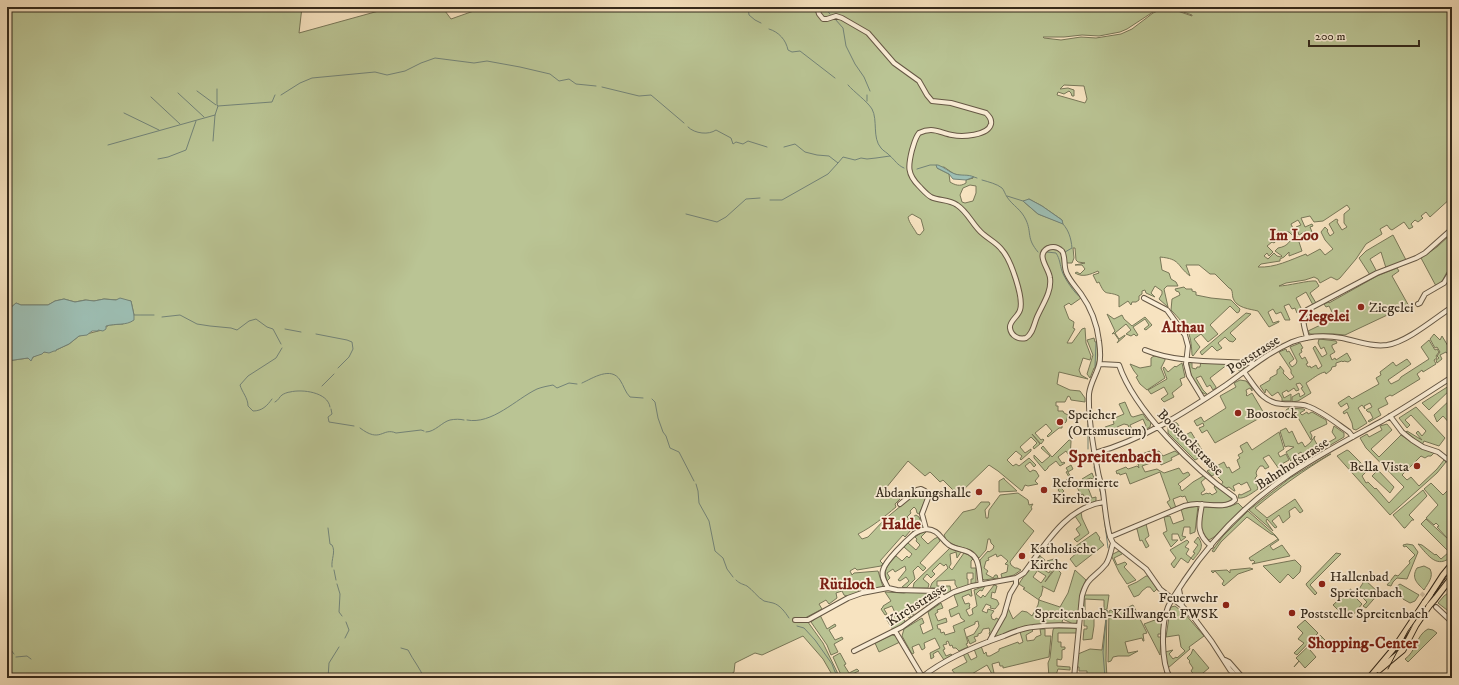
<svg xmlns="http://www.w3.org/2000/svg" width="1459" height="685" font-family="'IM FELL DW Pica',serif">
	<rect width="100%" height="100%" fill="#f7e3c0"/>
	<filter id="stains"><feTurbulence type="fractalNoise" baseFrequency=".005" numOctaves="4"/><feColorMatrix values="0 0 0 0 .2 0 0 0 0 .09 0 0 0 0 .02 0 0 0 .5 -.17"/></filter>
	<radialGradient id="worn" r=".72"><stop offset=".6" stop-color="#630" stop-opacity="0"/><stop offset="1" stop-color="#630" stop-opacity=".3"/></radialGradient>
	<!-- green -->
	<path fill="#bac494" stroke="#787758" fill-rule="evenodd" d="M7 7H302L299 33 393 7H442L451 19 485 7H1168L1156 10 1127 29 1120 32 1099 36 1082 35 1064 37H1043L1044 38 1061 40 1081 37 1096 38 1121 34 1132 29 1153 13 1160 10 1172 9 1192 16V15L1169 7H1187L1196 11 1198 7H1452V197L1430 217 1426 212 1421 216 1423 218 1418 222 1415 220 1411 224 1413 227 1409 229 1404 222 1392 230 1390 229 1387 225 1380 229 1382 234 1366 244 1356 259 1340 278 1337 280 1331 277 1320 283 1318 279 1314 277 1305 280 1286 283 1279 286C1287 286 1310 280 1316 281L1319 286 1310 293 1316 303 1313 305 1306 292 1296 298 1302 310 1297 313 1295 308 1292 309 1289 304 1284 306 1290 320H1285L1281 312 1276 314 1273 309 1268 312 1273 323 1279 321V322L1269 327 1258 311C1250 309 1236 308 1233 298 1232 295 1233 292 1231 289L1229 288 1215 274H1210L1199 265H1186L1190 276C1176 265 1181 259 1160 257L1162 270 1169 273 1171 279 1176 282 1178 286H1167L1164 289 1168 307 1159 299 1162 294V291L1155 286 1151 293 1155 297 1146 293 1145 290 1142 291V294L1139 296V300L1136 302H1132L1131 305 1128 301 1119 307V296C1106 290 1106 298 1099 282L1097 283 1093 275 1099 273 1098 271C1091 274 1083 278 1075 273L1077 272 1080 274 1085 269 1082 265H1075L1085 263 1078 262 1076 260 1075 248H1073L1074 258 1072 263H1067L1062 255 1064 273 1081 298 1071 305 1069 303 1064 306 1069 319 1074 322 1073 328 1075 329 1067 343H1072L1082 329 1085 328 1086 343 1091 356 1090 360 1083 358 1079 370 1081 375 1088 379 1059 372 1057 384 1070 390 1080 391 1085 398V402L1071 400 1070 397 1068 396 1065 402H1056V406H1058V411H1063L1064 413 1068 415 1066 422 1065 423 1058 420 1056 423 1061 425H1062V428H1059L1048 437 1047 436 1052 431 1046 424 1035 433 1041 440 1043 439 1044 440 1041 444 1032 434 1040 444 1034 449 1033 447 1037 443 1031 437 1020 447 1025 453 1031 449V451L1021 460 1020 459 1022 456 1016 451 1007 460 1013 466 1016 464 1019 466 1029 458 1036 465 1034 467 1030 462 1025 466 1030 472 1033 470 1036 471 1039 476 1035 481 1038 484 1028 486 1025 485 1022 491 998 471 989 465 958 495 943 480 940 482 930 472 925 476 908 461 886 488 900 499 895 504 896 507C884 517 872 527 858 534L862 539 868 537 885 519 919 491 925 493 926 498 919 514 917 513 916 509 914 507 910 511 911 513 907 517 909 519 916 515 919 517 923 527 914 532 911 530 905 537 903 535 880 561 883 564 881 566 857 570 855 568 850 571 852 575 854 573 878 571 883 587 872 589 871 585 868 586 869 588 865 591 862 586 857 588 859 593 848 597 844 595 842 591 836 593 837 598 829 604 826 600 819 604 822 609 805 618 823 643 840 678H834L823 659 803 636 762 655 755 653 735 663 734 672 726 678 717 674 716 678H7V361L28 358 31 360 33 357 44 352 56 350 69 344 79 336 102 330 109 325 123 324 134 315 131 301 104 299 94 301 85 300 75 302 64 299 55 301 48 305H21L16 303 7 311ZM1064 85 1084 86 1087 99 1085 103 1057 95 1058 92 1064 94 1069 91 1071 93 1072 96H1074V90L1068 88 1060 89ZM944 167 954 174 973 178 966 180V183C960 187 955 185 950 182L949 174 937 168ZM970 185 976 186V193L973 201 965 203 962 202 960 195 963 188ZM1029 199 1042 206 1062 220V223L1038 214 1024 202ZM1347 205 1350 209 1344 214V223L1347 227 1342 230 1337 222 1338 220 1336 219 1329 224 1334 233 1330 236 1327 231 1328 230 1325 227 1321 232 1325 240 1333 249 1325 255 1320 249 1307 256 1306 254C1290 260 1275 268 1258 267L1261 264 1280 261V259L1284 257 1289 252V256L1302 251 1297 236C1288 240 1290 246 1278 248L1275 251 1282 256 1281 257 1277 256 1274 253 1268 259 1264 256 1267 253 1269 256 1273 252 1267 246 1272 242 1274 243 1286 232H1289L1294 237 1296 235 1291 224 1298 220 1301 225 1296 227 1299 235 1306 231 1307 234 1312 232 1310 227 1313 226 1312 224 1305 227 1301 218 1310 216 1314 222 1323 221ZM912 214 921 219 924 230 920 235 917 234C914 228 909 223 908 217Z
		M1452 233V238L1450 239 1452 252 1449 254 1452 259V267C1444 272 1445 282 1436 286L1421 258 1437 247Z
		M1393 235 1406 260 1386 268 1381 252 1370 259 1377 272 1370 275 1359 258 1366 251Z
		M1397 268 1399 271 1392 276 1410 308 1400 309 1345 335 1334 334H1310L1308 331 1335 318 1329 306 1326 307 1324 304 1329 302V303L1377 276Z
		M1184 287 1186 289H1192V291L1196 292V295L1211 298 1231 300 1240 309 1239 312 1237 313 1230 306 1210 325 1218 334 1208 342 1201 334 1194 339 1200 347 1193 356 1192 355C1191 331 1187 327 1171 310L1172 299 1180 295 1179 292 1176 291 1175 289Z
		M1246 313 1251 314 1230 333 1236 339 1233 342 1229 341 1225 337 1218 343 1222 348 1217 351 1212 346 1202 355 1200 352Z
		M1107 314 1114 319 1122 315 1124 319 1132 326 1145 317 1152 325 1146 330 1144 329 1149 325 1145 319 1133 327 1138 335 1136 336 1134 334 1131 336 1126 334 1131 330 1126 324 1115 333 1119 339 1125 335V336L1117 343 1119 340 1114 333 1112 334 1115 331Z
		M1434 334 1440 340 1442 336 1448 346 1452 344V357L1451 358 1446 352 1440 355 1442 359 1437 363 1436 360 1439 358 1437 356 1440 352 1437 347 1435 348 1430 339Z
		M1094 338 1095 342H1097L1098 359 1095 368H1094L1090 378 1087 374 1093 355 1087 340Z
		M1319 339 1336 341 1337 343 1332 345V347L1335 352 1330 355 1332 360 1335 358 1336 360 1347 353 1351 360 1348 362 1344 361 1343 362 1342 361 1336 363V366L1332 367 1331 370 1326 374 1325 372C1319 373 1311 380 1306 383L1311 393 1298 401 1292 402V397L1299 393 1300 397 1305 394 1301 388 1303 387 1300 383 1296 384 1299 390 1296 391 1294 388 1288 392 1287 390 1282 393 1284 398 1291 394V401H1282V398L1278 392 1272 396 1266 389 1265 393 1260 386 1270 380V378L1277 374V370L1280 368V366L1284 371 1283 373 1290 380 1294 377 1291 373V370L1279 352 1286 349 1287 352 1289 351 1294 359 1289 363 1292 367 1296 364 1297 361 1290 347 1300 343 1303 348 1301 349 1302 352 1299 354 1302 359 1305 357 1308 363 1306 364 1308 367 1310 366 1311 368 1316 365 1318 369 1322 366 1313 348 1315 346 1322 357 1327 354 1324 347 1321 349 1318 343Z
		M1429 340 1435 350 1437 349 1439 352 1436 356 1437 358 1434 360 1436 364 1423 372 1422 370 1417 374 1420 379 1392 396 1390 395 1385 398 1388 404 1378 409 1381 415 1369 422 1368 421 1373 418 1370 412H1368L1366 410 1372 407 1370 403 1364 406 1365 409 1362 405 1358 408 1367 423 1356 430 1353 429 1352 423 1347 412 1344 414 1343 412 1349 408 1347 403 1341 407 1338 403 1349 396 1352 399 1379 384 1376 378 1381 375 1380 372 1393 362 1396 366 1407 359 1411 364 1388 380 1391 384 1399 380 1401 377 1429 359 1421 347Z
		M1154 356 1165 358V360L1161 368 1165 378 1147 390 1140 384 1136 377 1138 376 1134 371 1130 364 1140 368 1151 366V358Z
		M1201 361 1246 364 1247 366 1239 371 1235 366 1232 367 1228 364 1210 378 1216 387V388L1213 390 1210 385 1207 387 1201 376 1196 378 1203 390 1207 394H1205C1195 390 1188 372 1190 362L1192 363V368L1196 369 1197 367H1200Z
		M1182 363 1185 377 1180 379 1182 385 1172 393 1174 397 1164 402 1161 399 1168 394 1164 387 1151 394 1148 390 1167 379 1163 368 1164 367 1168 372 1175 366 1176 367Z
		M1240 380 1246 381 1252 388V391L1250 388 1246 390 1247 394 1246 395 1247 396 1252 393 1265 415 1215 443 1207 430 1202 433 1199 428 1204 426 1203 423 1197 426 1194 421 1201 417 1204 422 1226 408 1220 396 1236 387 1234 383Z
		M1452 384V388L1429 410 1422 403Z
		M1452 398V426L1443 416 1437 422 1434 415Z
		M1125 402 1131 416 1133 417 1143 414 1147 420H1149L1151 422 1150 427 1142 431 1140 429 1146 426 1143 419 1130 425 1133 432 1131 433 1128 425 1124 424 1117 427V429L1107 433 1105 427 1114 424 1113 420 1117 417 1124 414 1119 404Z
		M1416 407 1445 438 1439 446 1424 441 1422 445 1406 432 1407 431 1422 440 1416 433 1418 431 1422 436 1426 431 1411 415 1405 420 1410 425 1407 428 1399 418Z
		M1289 408 1304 409 1305 410 1300 413 1302 415 1307 412 1308 414 1312 412 1326 420 1327 424 1310 432 1312 436 1311 440 1293 409 1289 412V414L1288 415 1286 410Z
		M1174 422 1177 423 1179 426 1173 430 1178 439 1191 432 1205 455 1195 460 1168 433V427Z
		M1387 424 1392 430 1371 449 1379 457 1401 435 1419 447 1434 453 1431 456H1428L1425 458 1421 456 1402 475 1407 480 1411 477 1419 486 1437 469 1444 460 1446 462 1437 473 1390 515 1337 456 1347 450 1349 451 1368 470 1362 476 1366 483 1368 482 1375 489 1376 488 1389 503 1404 487 1366 448 1360 438 1367 434 1369 437 1382 430 1380 426Z
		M1334 426 1344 433V437L1305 460 1301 452 1292 458 1296 465 1294 467 1286 452 1294 447 1288 446 1285 447 1280 431 1286 428 1289 433 1292 431 1298 444 1302 442 1305 447 1310 443 1315 436 1314 439 1319 448 1336 438 1332 432Z
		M1279 432 1284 449 1278 453 1280 457 1286 454 1289 460 1280 465 1281 467 1279 469 1269 455 1263 458 1269 467 1265 469 1263 466H1260L1257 470 1256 473 1257 476 1255 478 1258 489C1252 493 1245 499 1238 498L1239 494 1241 495 1251 490 1247 482 1241 485 1239 483 1233 486 1235 491H1234L1229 487 1226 488 1221 485 1223 482 1215 474 1212 476 1207 471 1224 462 1227 468 1229 467 1232 473 1240 468 1237 460 1240 458 1238 455 1243 452 1240 446 1247 442 1252 450Z
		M1069 440H1071V442L1070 457 1066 451 1058 457 1062 463 1064 462 1065 463 1060 466 1056 461 1048 467V468L1045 471 1034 458V455L1042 463 1050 456 1041 448 1043 446 1052 457Z
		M1153 450 1155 452 1159 451 1163 456 1175 451 1179 454 1171 458 1172 460 1161 465 1159 460 1142 466 1145 472 1157 469 1164 473 1179 468 1183 474 1188 472 1190 475 1178 484 1181 487 1180 488 1182 491 1193 482 1205 475 1207 477 1201 482 1205 490 1201 493 1202 495 1207 493 1208 494 1210 493 1212 495 1217 492 1214 487 1216 485 1233 500 1229 503H1188L1185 496 1182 497 1181 496 1173 499 1176 508 1172 510 1167 502 1170 500 1160 472 1130 484 1126 473 1120 475 1119 473 1117 474 1116 471 1126 467 1128 469 1137 466 1139 468 1138 464 1143 462 1145 458 1142 454Z
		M1330 454H1331C1304 470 1279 488 1255 508L1267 518 1295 499 1303 511 1300 513 1295 507 1289 511 1290 517 1283 523 1279 515 1272 521 1277 527 1275 528 1267 519 1266 521 1273 531 1249 510 1290 478Z
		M1071 465 1073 469 1068 472 1069 474 1077 484 1084 481 1082 479 1092 473 1094 478 1092 479 1091 478 1085 480 1092 498 1096 497V501L1087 505 1083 494 1081 495 1076 485 1068 488V485L1065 484 1061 488 1064 491 1061 494 1058 490 1069 477 1066 472 1068 471 1066 468Z
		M1378 470 1394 487 1390 493 1372 476Z
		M1004 478V479L1017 491 999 492V481Z
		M1431 483 1443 495 1448 490 1452 493V556C1437 570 1428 555 1418 544L1422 545 1435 555 1436 554 1441 559 1449 552 1421 524 1426 519 1448 539 1437 527 1439 526 1436 523 1434 525 1426 518 1438 505 1424 489Z
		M1423 490 1427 496 1409 515 1414 520H1412L1405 528H1404L1393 515Z
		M1018 493 1028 500 1029 505 1033 504 1031 507 1032 509 1023 521 1034 531 1010 562 1011 565 1015 568H1017L1021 570 1014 575 1002 578 1001 574 1007 572 1008 565 1005 564 1008 561 1001 555 997 557 996 554 988 558 989 560 986 561 984 568 988 571 986 574 993 578 995 575H997L998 578 984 580 982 578 980 560 988 551 989 552 993 549 994 546 991 543 990 539H988L986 550 979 558C977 556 974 553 972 551 963 546 947 547 944 535L963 512 975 509 981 502H989L990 504 985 510 986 518H988L989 510 1000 495Z
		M1238 503 1243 508 1214 537 1209 540C1196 535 1202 517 1203 507 1216 508 1227 509 1238 503Z
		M1198 506 1195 532 1190 534V527H1184L1182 536 1186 537 1181 541 1178 534H1172V540H1178L1171 547 1163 533 1167 531 1164 517 1170 516 1173 524 1184 520 1181 509Z
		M1248 511 1275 535 1279 540 1270 546 1273 550 1282 545 1290 556 1252 564 1255 562 1253 560 1251 561 1249 558 1278 539 1274 535 1271 534 1247 517 1221 542 1214 552 1212 551 1223 536Z
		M1081 512 1082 518 1089 533 1077 542 1074 539 1080 535 1076 529 1081 525 1075 516Z
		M1146 524 1149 536 1145 539 1149 546 1146 548 1142 540 1140 541 1137 529 1135 528Z
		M927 531 921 537 928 544 934 539 938 537 940 541 920 563 926 568 923 571 918 566 913 571 915 579 906 588 902 587 909 581 906 577 900 581 898 580 906 570 905 566 895 572 893 569 887 573 890 578 887 581C882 570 889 564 896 556L902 561 907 556 909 558 912 554 904 547 908 543 916 550 920 545 916 541 917 539 915 537 921 533Z
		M1096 532 1100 538 1099 539 1104 545 1076 567 1070 559 1079 551 1076 546Z
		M1198 537C1205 547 1200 551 1193 560L1191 558 1188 563 1181 558 1174 568 1171 564 1176 558 1170 550 1187 540 1189 542 1185 547 1189 549 1186 554 1191 558 1195 553 1193 552 1198 545 1194 542Z
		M1407 544 1413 545 1418 552 1407 579 1397 578 1393 582 1391 586 1387 585 1395 575 1398 576 1410 563 1409 561 1415 555 1406 546 1404 547 1403 545Z
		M950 548 961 552 957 558 956 552 950 554 951 564 949 567 952 570 964 553 969 555 973 559 971 561V568H976V583L971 584V579H973V573H967V579H968V586L958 589 955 584V580L937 581V586H950L951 592 944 594 937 588H930L932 583 948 568 946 564 944 566 940 563 932 571 935 574 931 578 927 574 923 579 929 584 928 588H913L914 583Z
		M1119 551 1123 553 1122 554 1114 558 1117 565 1125 562 1127 564 1124 567 1136 580 1127 584 1119 572 1111 555Z
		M1336 553 1341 554 1310 585 1317 593 1315 595 1307 586 1306 584Z
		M1040 556 1045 560 1033 577 1041 583 1046 576 1038 571 1041 568 1049 573 1053 566 1047 561 1054 559 1055 567 1045 582 1056 568 1061 573 1054 592 1042 586 1043 588 1041 596 1039 598V600L1060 607 1068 593 1075 570 1086 580 1081 591 1077 623 1073 624 1063 619 1062 622 1070 625 1032 626 994 637 1008 608 1013 619 1022 611 1027 612 1032 616 1038 605 1039 600 1023 589 1025 588 1019 584C1023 576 1034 565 1040 556Z
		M1295 560 1301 566 1300 572 1293 579 1288 574 1280 583 1263 566Z
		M1424 566 1430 569C1434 577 1428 583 1424 590 1417 583 1411 578 1417 568Z
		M1250 568 1253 569 1238 574 1224 586 1222 584 1224 581 1215 571 1213 573 1211 571 1227 570 1230 573V570Z
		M1146 576H1148L1157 589 1154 592 1150 587H1147L1142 591 1139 595 1134 597 1128 586 1137 582Z
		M1363 578 1379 593 1366 608 1363 606 1367 602 1358 593H1356L1354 596 1362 604 1353 615 1352 614 1347 619 1333 605 1349 590 1351 589 1354 592 1358 589H1359L1363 583 1361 580Z
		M1400 584 1419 595 1415 601 1410 603 1403 599 1394 588Z
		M994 585 997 586 995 593 992 592 991 598 997 600 999 604 995 609 990 608 991 606 986 604 982 611 987 613 988 609 994 611 991 615 992 619 995 620 996 618 1000 620 991 636H990L989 633 990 632 989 628 983 629 981 633 978 634V636L974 637 976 641 970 644 967 637 974 634 979 626 978 621 975 622V624L964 629 968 643 966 644 968 647 959 651 956 648H953L952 645 950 646 948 641 946 642 947 644 943 645 945 649 943 650 946 656 951 654 952 655 944 660 938 651 933 654 934 657 931 659 930 653 940 648 935 638 924 643 925 648 922 650 919 644 912 647 914 653 912 654 902 636 904 629 922 618 924 623 920 625 923 634 933 629 928 612 941 603 943 608 937 610 938 612 935 614 938 621 946 618 947 622 937 625 938 629H940L941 633 944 632 945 635 955 632 953 626 965 621 961 618 959 613 951 617 949 610 958 606 954 595 971 589 972 596H970L969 594 962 597 965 604 969 603 970 605 969 606 970 608 966 610 969 616 973 614 972 609 977 606 974 590 985 586 982 591 980 590 976 594 981 598 983 595 985 597Z
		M1452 590V614L1438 603 1444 596Z
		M885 592 904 593 908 592H936L939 596 938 599 935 595 926 596 930 603 926 606 924 601H922L921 599 915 602 917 605 911 609 914 614 912 615 910 612 909 613 911 617 909 618 906 613 902 615 905 622 904 624 893 630 887 620 896 615 892 606 884 609 887 614 885 615 881 609 883 607V606L891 601Z
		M1085 595H1109L1107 609 1104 610V600L1085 599V615L1082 616 1083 597Z
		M1133 605 1147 633 1143 634 1144 641H1143L1142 638 1125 642 1128 653 1138 651 1129 656H1118L1113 657 1111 661 1108 662 1109 611 1111 610 1114 613Z
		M1175 606 1185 614 1204 636 1189 647 1190 649 1168 668 1165 652 1173 650 1169 654 1173 659 1176 657 1177 658 1185 651 1181 647 1179 635 1166 637 1170 610 1171 607Z
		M1107 610 1106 660 1107 678H1089L1088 676 1087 675V671H1079V667H1077L1078 654 1090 649 1102 650Z
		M820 615 827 629 835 624 836 626 829 630 835 640 842 637 843 639 834 644 838 652 831 655 827 645 811 622Z
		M1094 615V626L1092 639 1083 640 1084 629H1087V626H1084V618Z
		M1163 617 1161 634H1158V637H1161L1160 655 1144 624Z
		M1305 620 1318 633 1297 655 1294 653 1304 643 1298 639 1303 633 1297 627Z
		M1054 628H1076L1077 632 1076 633H1058V642H1061V647H1065V649L1062 650V658L1061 660 1057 659V666L1070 667V670L1058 669 1055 678H1049L1048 663 1050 658 1053 630Z
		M1031 629 1033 631 1026 635 1027 641 1034 640 1036 637 1041 635 1040 629H1045V636H1051L1049 657 1003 668V666H1000L999 662 992 664 994 673 992 674 987 665 965 678H952L956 675 952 670 967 662 963 654 967 652 971 660 977 657 974 649 981 646 984 654 986 652 987 656H990L999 651V649L1018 642 1019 644 1023 642 1020 632Z
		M1428 629 1433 630 1437 633 1408 662 1405 659C1416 652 1416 635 1428 629Z
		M892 635 896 636 900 642 879 652 875 643Z
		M1320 635 1329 644 1325 647 1319 640 1316 641V645L1310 650 1316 657 1305 668 1299 661 1294 667 1299 661 1296 658Z
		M1193 649 1209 668 1197 678 1191 671 1193 668 1189 662 1190 661 1187 658 1191 654Z
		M840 653 846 664 844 665 849 673 857 669 859 671 852 674V678H843L842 677 833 657Z"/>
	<!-- water -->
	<path fill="#9dbeb3" stroke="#738377" d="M936 165H938C944 167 949 172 955 174 961 176 968 174 974 177L966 180 953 179 949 174 937 168Z
		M1029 199 1042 206 1062 220 1063 224 1038 214 1023 201Z
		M120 298 131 301 134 315V320C126 326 116 323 106 326V329L103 331 98 330V331H92L87 335 79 336 69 344 56 350V351H54L49 353 44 352 42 354 33 357 31 361 28 358 7 361V311L16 303 21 305H48L55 301 64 299 75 302 86 300 94 301 104 299 116 300Z"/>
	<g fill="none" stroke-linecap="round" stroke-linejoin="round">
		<!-- stream -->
		<path stroke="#738377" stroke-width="1" d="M748 7 749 15 755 20 761 23
			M824 7 830 14
			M835 19 843 28 846 46 855 64 864 77 870 91
			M769 29C779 32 786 40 788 50L792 52 800 51 835 78
			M848 85C854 92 867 101 872 109 878 120 872 138 881 148 883 151 888 153 890 156 895 160 897 165 904 168
			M602 87 639 96 651 95 684 123
			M197 91 216 105
			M178 93 204 117
			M281 95 300 83 312 78 375 72 387 75 405 71 421 63 435 58 474 63 487 61 520 67 550 74 559 81 569 79 576 84 596 86
			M151 97 180 124
			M867 101V95
			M218 106 272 102 275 95
			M124 113 159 130
			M688 127C695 134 709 135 716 130L731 138 733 144 736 142 743 144 748 141 767 147
			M213 141 215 115 218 106 217 105V89
			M108 145 215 115
			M784 147 795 144 805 152 817 155 829 156 838 163 843 157 855 160 861 158 867 159 876 158 890 156
			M158 159 168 157 186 150 196 121
			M917 169 930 165H936
			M974 177 977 178
			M982 180C989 182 997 184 1002 188 1004 190 1005 194 1007 197 1013 206 1021 209 1026 220 1032 233 1026 238 1038 252
			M1007 196 1023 201
			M770 200H782L828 174 838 163
			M686 214 717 222 726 217 746 199 760 198
			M1063 224C1069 231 1071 238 1072 248L1065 252
			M1047 252 1056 253C1060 259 1060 265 1062 271 1064 278 1075 294 1081 298
			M134 315H154
			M162 317 180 315 197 324 210 326 231 328 237 330 249 321 256 319 267 327 273 329 281 344
			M285 329 301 332
			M316 334 347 340 352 342 353 349 349 357 338 368
			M1095 367 1096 342
			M582 383C593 378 611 366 620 380 624 386 625 392 630 397L643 398
			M322 386 334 374
			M1087 396V401
			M272 399C267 406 262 411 253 411L248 406C248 398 242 392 240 385L248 376 276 358 282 348
			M652 399 655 402 658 418 663 432 666 436 670 448 679 452 694 481
			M275 402C279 400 279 397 282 395 283 394 288 392 290 392 302 389 328 392 330 407
			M331 409 332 414 328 417 329 422 354 426
			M467 420C492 425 516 399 537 389 542 387 548 386 553 385L557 388 569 383 577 384
			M360 428C381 444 382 427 396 433L421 430 424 431
			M426 432C435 432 442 422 450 420 455 419 460 419 464 420
			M1088 449V424
			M1094 467 1098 483
			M696 484 698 491 699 503 709 521 715 551 723 558 727 569 733 577
			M1099 486 1101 495
			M1103 509 1108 548
			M328 528 330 544 332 545C336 552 331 559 332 567
			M334 570 336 580
			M736 580C740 584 743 584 747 586 753 590 757 597 764 601 767 602 770 602 773 603 780 605 785 612 789 618
			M337 584 340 594 339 612 342 616
			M797 626 804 628 815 640 832 664 835 672 846 678
			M345 638 349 630 346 622
			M401 648 408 650C413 660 420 668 424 678
			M11 650 14 654
			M16 657 27 656 31 659
			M1111 675 1112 678
			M328 678 329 663 339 647
			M1105 678 1103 652 1107 610"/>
		<!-- minor-tunnel -->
		<path stroke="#d0be9f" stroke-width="4" stroke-dasharray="4 2" stroke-linecap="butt" d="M1421 593 1436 607"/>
		<defs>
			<path id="minor" d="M817 7 819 14 823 19H827L836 16 842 18 868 33 894 63 919 81 927 95 932 101 951 103 986 113C989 116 992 119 991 124 988 136 962 137 952 135 945 134 938 130 931 130 926 130 923 131 919 133 915 138 914 144 912 150 908 166 907 174 919 186 923 190 926 194 931 197 939 201 949 199 957 205 968 212 973 226 983 234 990 240 997 243 1002 250 1011 260 1024 298 1020 310 1018 317 1009 321 1010 328 1011 336 1019 340 1026 338 1033 334 1034 324 1037 317 1042 305 1052 292 1050 278 1049 268 1035 255 1048 248 1053 246 1058 247 1062 251 1066 257 1063 267 1067 274 1070 281 1076 287 1081 294 1091 308 1097 324 1099 341 1100 348 1101 358 1099 365 1096 375 1090 384 1089 394 1088 419 1093 447 1098 472 1099 479 1102 485 1103 492 1105 507 1106 523 1110 537L1113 543 1146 569 1160 589 1182 606 1194 618 1212 642 1230 670 1238 678
				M1144 298 1167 310 1185 335 1188 346 1186 364 1189 376 1203 399
				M1418 304 1420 303 1425 294 1444 283 1452 270
				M1307 338C1305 327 1300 319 1307 310L1377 273 1416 258 1425 253 1452 229
				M1145 350C1176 363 1217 361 1251 363L1254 364
				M1100 364 1119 365C1134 410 1195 470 1234 497L1235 500C1227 509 1208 504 1197 504 1193 504 1188 505 1184 506L1110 537
				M1244 372C1255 386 1262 403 1282 404 1290 405 1299 403 1307 406 1322 411 1336 423 1349 432L1353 437
				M1390 416 1402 432 1412 440 1423 447 1438 452 1452 463
				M1095 453C1142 440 1186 412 1226 385 1247 370 1267 353 1292 342 1307 336 1326 335 1342 338 1357 341 1371 347 1387 345 1407 342 1434 319 1452 307
				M900 504 917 490 921 489 925 491 928 495V498L922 514 926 529C940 530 939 538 949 545 957 551 970 548 976 559 980 566 979 577 981 584
				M1202 504C1199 522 1195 533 1211 546
				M888 588C885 582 881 577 883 570 885 561 907 540 914 534 918 531 922 530 926 529
				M1179 589 1182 606
				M1436 607 1452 622
				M795 620H808L848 598 862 593 888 588 897 590 936 591H938L943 598
				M895 631 923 678
				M990 640 1004 615 1010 594 1016 584V578
				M854 651 902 627 938 601 954 592 972 586 1016 578 1024 573C1045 545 1066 507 1104 502
				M1225 660 1229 662 1243 678
				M922 677C946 658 975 646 1004 636 1013 632 1023 628 1033 627 1046 625 1066 625 1079 626
				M990 678 997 676
				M1074 678 1082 596C1088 575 1094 579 1106 564 1110 558 1111 550 1113 543
				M1170 678C1161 662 1161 624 1168 607 1172 598 1179 589 1184 581 1210 542 1244 506 1283 479 1314 457 1349 439 1382 421 1406 407 1429 392 1452 377"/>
			<path id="major" d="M1430 595 1443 575 1452 564
				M1435 599 1452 577
				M1379 670 1403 650 1416 625 1429 606
				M1369 678 1395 647 1425 602"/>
		</defs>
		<!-- minor casing -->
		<use href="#minor" stroke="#665845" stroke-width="6"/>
		<!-- major casing -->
		<use href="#major" stroke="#352a1c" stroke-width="7"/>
		<!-- minor -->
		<use href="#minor" stroke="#faedd6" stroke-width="4"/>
		<!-- major -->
		<use href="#major" stroke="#f7e3c0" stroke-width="5"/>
		<!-- tram -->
		<path stroke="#352a1c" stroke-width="1" d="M1388 669 1408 631 1452 569"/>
		<defs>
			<path id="major-bridge" d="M1425 602 1430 595
				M1429 606 1435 599"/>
		</defs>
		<!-- major-bridge casing -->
		<use href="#major-bridge" stroke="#352a1c" stroke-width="7" stroke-linecap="butt"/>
		<!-- major-bridge -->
		<use href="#major-bridge" stroke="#f7e3c0" stroke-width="5"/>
	</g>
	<!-- markers -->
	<g fill="#8f2418" stroke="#faedd6" stroke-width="1.5">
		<circle cx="1361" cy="307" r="4"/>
		<circle cx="1238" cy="413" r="4"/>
		<circle cx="1060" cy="422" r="4"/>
		<circle cx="1417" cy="466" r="4"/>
		<circle cx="1044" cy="490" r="4"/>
		<circle cx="979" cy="492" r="4"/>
		<circle cx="1022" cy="556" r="4"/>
		<circle cx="1322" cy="584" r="4"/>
		<circle cx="1226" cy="605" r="4"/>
		<circle cx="1292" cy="613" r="4"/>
	</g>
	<g text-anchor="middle" stroke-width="3.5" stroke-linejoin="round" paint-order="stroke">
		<!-- poi labels -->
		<g font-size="14" fill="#352a1c" stroke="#faedd6" text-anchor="start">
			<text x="1369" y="312">Ziegelei</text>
			<text x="1246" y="418">Boostock</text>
			<text x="1068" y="419">Speicher<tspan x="1068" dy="16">(Ortsmuseum)</tspan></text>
			<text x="1409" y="471" text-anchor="end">Bella Vista</text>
			<text x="1052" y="487">Reformierte<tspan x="1052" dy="16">Kirche</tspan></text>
			<text x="971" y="497" text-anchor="end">Abdankungshalle</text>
			<text x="1030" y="553">Katholische<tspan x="1030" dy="16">Kirche</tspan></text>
			<text x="1330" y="581">Hallenbad<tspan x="1330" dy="16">Spreitenbach</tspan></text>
			<text x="1218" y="602" text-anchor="end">Feuerwehr<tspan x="1218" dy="16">Spreitenbach-Killwangen FWSK</tspan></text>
			<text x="1300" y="618">Poststelle Spreitenbach</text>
		</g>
		<!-- street labels -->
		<g font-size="14" fill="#352a1c" stroke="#faedd6">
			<text transform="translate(1253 354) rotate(-33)" y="5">Poststrasse</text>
			<text transform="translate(1191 442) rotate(45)" y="5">Boostockstrasse</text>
			<text transform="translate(1292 463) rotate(-33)" y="5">Bahnhofstrasse</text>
			<text transform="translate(916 604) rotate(-33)" y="5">Kirchstrasse</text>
		</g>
		<!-- quarter labels -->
		<g font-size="16" font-weight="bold" fill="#7a1f14" stroke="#faedd6">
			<text x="1294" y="240">Im Loo</text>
			<text x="1324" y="321">Ziegelei</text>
			<text x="1183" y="332">Althau</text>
			<text x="901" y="529">Halde</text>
			<text x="847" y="589">Rütiloch</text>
			<text x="1363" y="648">Shopping-Center</text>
		</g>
		<!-- district labels -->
		<g font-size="18" font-weight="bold" fill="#7a1f14" stroke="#faedd6">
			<text x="1115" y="462">Spreitenbach</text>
		</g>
	</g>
	<!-- margin -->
	<rect width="1459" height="685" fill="none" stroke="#f7e3c0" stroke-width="24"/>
	<rect x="8" y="8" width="1443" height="669" fill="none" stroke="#352a1c" stroke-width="2"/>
	<rect x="12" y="12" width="1435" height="661" fill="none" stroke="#352a1c"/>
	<!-- scale -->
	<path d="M1309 40v6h110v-6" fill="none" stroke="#352a1c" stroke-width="2"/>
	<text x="1315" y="40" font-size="12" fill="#352a1c" stroke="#faedd6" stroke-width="3" paint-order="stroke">200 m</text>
	<rect width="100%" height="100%" filter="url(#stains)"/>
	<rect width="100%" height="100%" fill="url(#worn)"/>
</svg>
